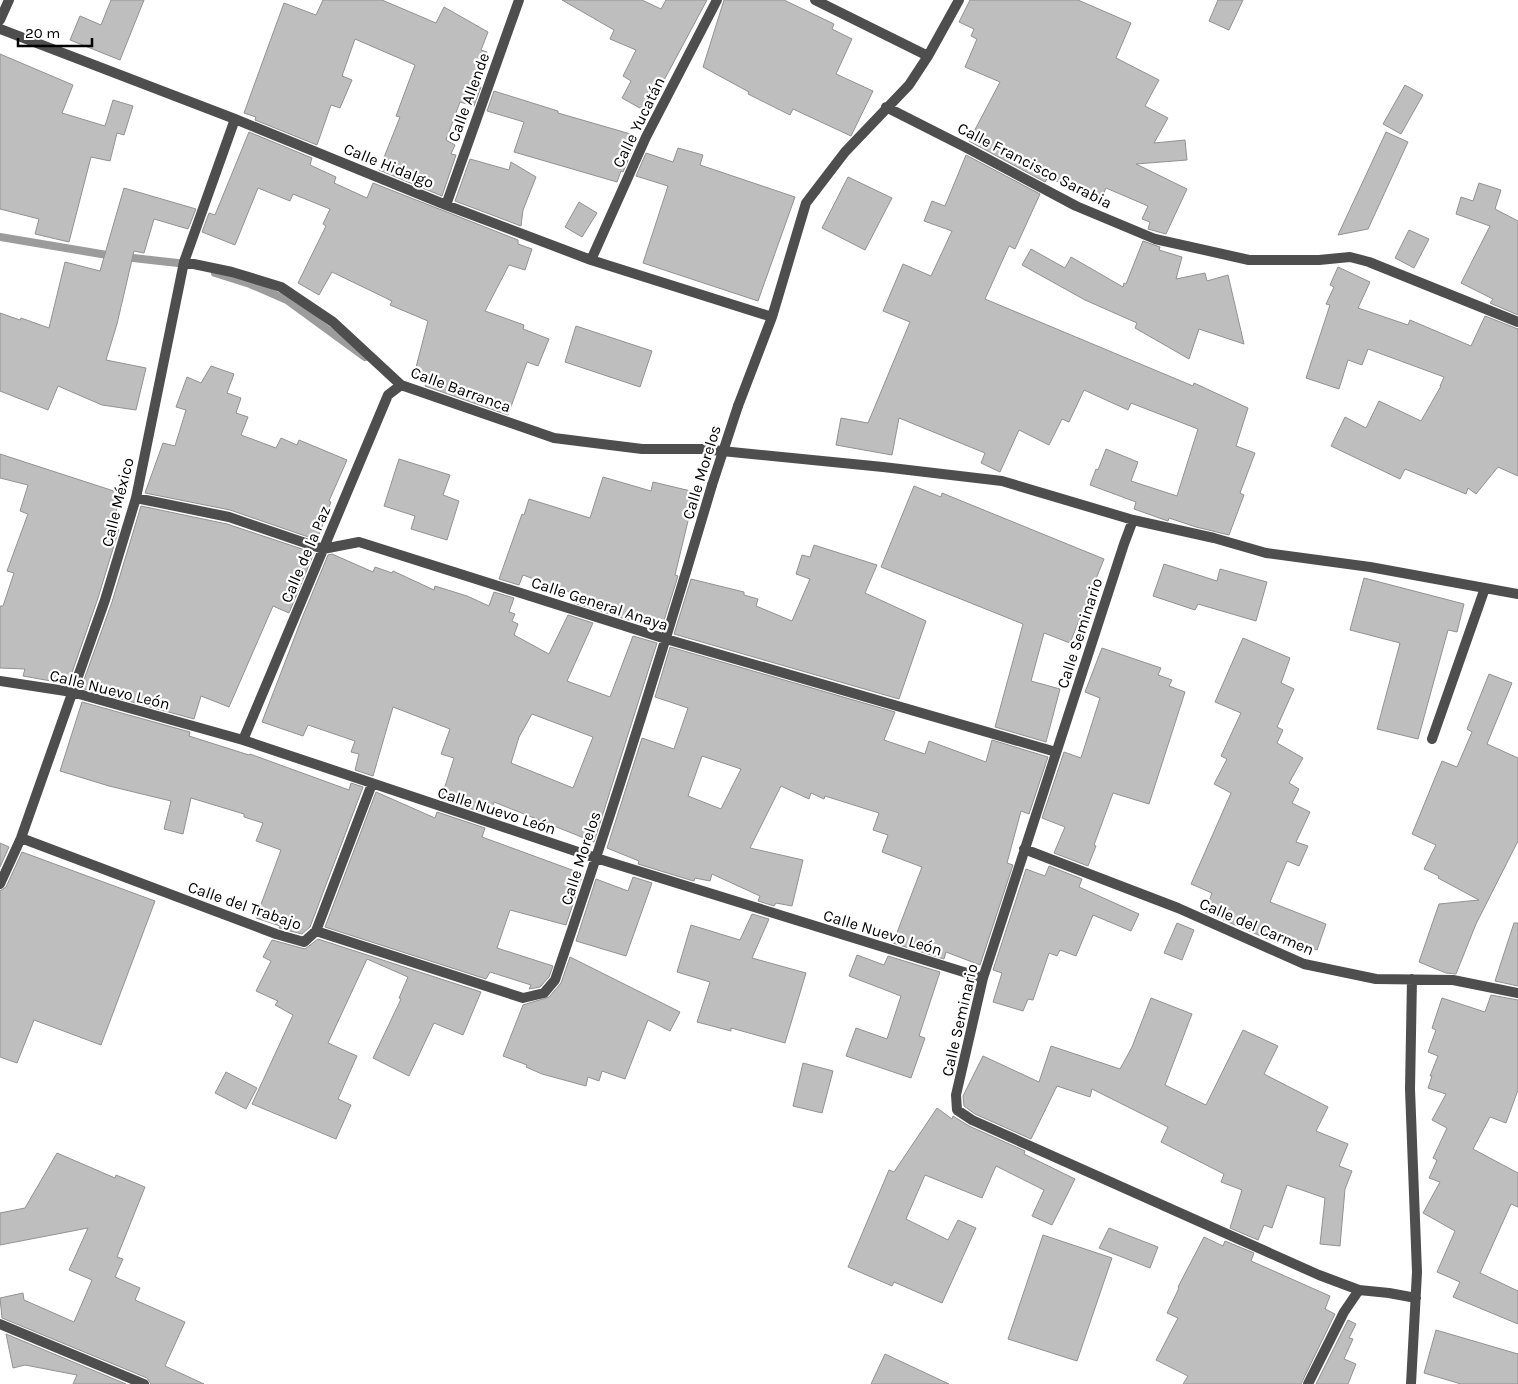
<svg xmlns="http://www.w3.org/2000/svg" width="1518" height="1384" font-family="Karla,sans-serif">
	<rect width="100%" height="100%" fill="#fff"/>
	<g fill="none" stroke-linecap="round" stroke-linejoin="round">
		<!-- stream -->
		<path stroke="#9c9c9c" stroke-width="8" d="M0 237 113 256
			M124 257 187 264
			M215 273 250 284 287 300 365 357"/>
	</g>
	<!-- building -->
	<path fill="#bebebe" stroke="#929292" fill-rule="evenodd" d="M111 0H144L120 60 70 40 80 16 101 25Z
		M323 0H382L436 23 444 7 488 32 481 50 487 52 475 85 481 87 474 106 460 102 446 140 455 145 451 154 456 155 442 196 379 170 400 117 396 116 415 65 355 39 342 76 352 80 340 108 331 105 317 145 255 120 256 117 244 113 284 3 316 15Z
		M562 0H642L661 9 666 0H707L647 112 622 98 631 81 623 76 636 50 610 39 614 30Z
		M724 0H784L834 24 832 29 852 39 836 74 873 91 851 136 793 109 790 115 748 94 749 92 703 67Z
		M970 0H1078L1131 23 1116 58 1159 80 1145 106 1168 118 1154 143 1185 140 1187 160 1136 164 1187 189 1166 234 1148 229 1150 222 1142 219 1148 206 1106 188 1100 201 1054 180 1052 182 1047 179 1045 182 969 141 1000 82 965 67 977 39 971 36 974 29 959 22Z
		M1218 0H1243L1229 30 1209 21Z
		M0 54 73 85 62 113 105 126 113 100 133 106 124 135 117 133 110 161 91 157 69 242 35 234 39 219 0 209Z
		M1405 85 1423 95 1401 134 1383 124Z
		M494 91 558 111V113L634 135 627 147 633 149 623 172 621 171 617 182 514 152 524 122 487 111Z
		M249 132 312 158 310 165 336 177 334 183 367 198 373 183 518 240V244L532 249 525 270 509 265 485 311 524 325 523 329 549 339 538 366 527 362 508 415 425 386 427 381 414 375 428 321 390 305 392 301 332 272 319 295 298 283 326 226 323 224 330 209 293 194 290 201 258 188 235 245 202 232 209 213 215 215Z
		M1386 132 1408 142 1368 229 1338 235Z
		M678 148 703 155 700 165 795 197 758 301 643 263 668 186 636 176 646 153 673 162Z
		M966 155 1040 194 1015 249 1009 246 985 299 1193 386 1194 383 1248 408 1236 446 1255 453 1240 493 1244 495 1229 535 1196 527 1169 518 1168 521 1165 520 1134 509 1136 502 1090 485 1096 469 1098 470 1106 449 1138 462 1131 481 1177 496 1198 429 1131 403 1128 410 1084 390 1069 422 1062 419 1049 445 1019 430 1000 472 981 463 985 453 899 418 892 455 836 445 841 418 868 423 910 322 883 311 903 264 931 276 952 231 924 221 932 201 945 206Z
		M470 159 509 170 511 162 536 177 523 210 521 226 455 201Z
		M848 177 892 198 865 250 822 228Z
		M1479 183 1501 190 1495 209 1518 221V315L1490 303 1493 299 1461 283 1490 226 1456 214 1461 197 1473 201Z
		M124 188 196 209 188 229 154 219 144 253 134 251 117 324 106 360 146 368 136 410 102 405 58 386 48 410 0 391V313L20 320 21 318 49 328 65 262 100 271Z
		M579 202 597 213 582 237 565 227Z
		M1409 230 1429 239 1414 268 1395 258Z
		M1143 241 1160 247 1159 250 1182 257 1176 279 1205 273 1207 281 1228 275 1244 344 1199 329 1189 359 1135 328 1137 323 1085 300 1022 265 1031 249 1065 268 1071 257 1123 287 1124 283 1126 284Z
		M1338 267 1370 282 1358 308 1408 325 1410 320 1471 346 1485 316 1518 329V476L1498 467 1476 494 1468 488 1466 494 1405 469 1400 479 1331 446 1345 417 1366 428 1379 401 1421 421 1441 386H1440L1444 377 1368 349 1362 365 1348 360 1339 389 1306 378 1330 305 1326 304 1334 287 1330 285Z
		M576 326 652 351 640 387 565 362Z
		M211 366 234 374 227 393 241 398 236 413 248 417 241 435 276 448 281 438 297 445 299 440 347 460 329 501 331 502 317 540 230 510 145 493 163 443 175 446 186 410 176 407 187 377 201 383Z
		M0 454 120 493 113 528 119 529 98 598 68 684 23 676 25 669 0 668V606H3L14 573 7 571 28 514 20 511 28 485 0 478Z
		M399 459 450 475 443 495 459 501 447 540 411 529 415 516 384 506Z
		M603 477 651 491 653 482 695 492 675 575 678 576 661 630 574 603 575 600 570 598 572 593 523 575 519 585 499 579 522 514 524 515 529 499 590 518Z
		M914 486 941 497 942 493 1104 559 1070 643 1044 633 1031 681 1060 689 1046 742 995 727 1023 624 881 567Z
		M141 506 227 524 314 553 289 613 273 606 229 707 201 696 194 719 81 688 112 602Z
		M814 545 877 565 865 593 926 621 899 699 674 634 691 579 744 592V595L758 599 756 606 792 621 810 579 796 574 802 555 810 557Z
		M332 554 373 572 375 567 392 573 393 571 434 590 435 586 467 596 489 606 494 592 514 598 509 612 515 614 512 621 518 624 514 635 549 654 568 615 593 623 567 681 610 697 633 636 657 643 594 842 494 802 490 815 441 799 454 758 441 754 450 729 393 707 373 776 355 770 359 754 351 752 355 741 308 725 303 736 262 722 302 618 328 555ZM532 714 593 737 573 788 511 763 519 737Z
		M1164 564 1217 581 1220 569 1267 582 1256 621 1198 604 1195 610 1153 596Z
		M1364 578 1464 604 1457 632 1448 630 1418 739 1377 729 1400 643 1350 630Z
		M1243 638 1290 658 1281 683 1294 689 1277 727 1283 730 1277 743 1303 758 1289 783 1299 789 1292 803 1310 812 1296 842 1308 846 1299 866 1287 861 1270 902 1326 924 1317 950 1280 935 1277 943 1205 912 1212 893 1191 884 1231 793 1214 784 1227 759 1221 756 1241 713 1215 702Z
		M670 647 895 712 884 740 925 754 929 741 986 762 992 740 1048 757 1029 814 1021 811 1007 863 1013 865 980 965 946 952 944 959 893 943 922 867 882 852 888 835 873 830 879 813 825 796 824 799 811 793 809 799 781 786 750 848 803 860 792 906 776 903 774 906 758 901 760 896 712 874 710 881 695 878 694 881 690 880 638 864 639 861 607 848 642 738 674 749 688 708 655 697ZM702 756 741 769 721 809 688 796Z
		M1102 648 1161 668 1158 675 1172 680 1169 686 1185 692 1149 804 1113 793 1094 845 1096 846 1088 866 1054 853 1065 827 1042 818 1064 752 1081 758 1100 698 1085 692Z
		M1489 674 1512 683 1487 744 1518 758V841L1476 924 1456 974 1446 973 1419 962 1439 904 1479 900 1438 878 1439 876 1424 869 1436 845 1412 834 1442 761 1457 767 1472 732 1467 729Z
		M82 702 190 732 189 736 249 755 250 754 349 790 351 783 363 787 310 927 302 934 279 928 280 926 256 918 281 850 256 841 263 823 244 817V814L191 798 183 834 164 829 171 801 109 786 60 771Z
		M376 792 435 818 437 812 485 828 482 837 583 874 566 925 510 910 497 948 553 966 549 977 540 987 529 989 531 985 490 972 486 979 325 927Z
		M0 843 9 847 0 867Z
		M22 852 155 901 101 1045 34 1020 17 1063 0 1057V891L6 887Z
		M1049 866 1082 879 1079 887 1139 914 1131 931 1093 915 1076 956 1060 950 1057 956 1049 953 1033 1000 1028 999 1023 1011 993 1002 1002 973 993 970 1026 869 1045 876Z
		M633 877 652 883 626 956 576 941 596 879 628 891Z
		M752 914 769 919 752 958 806 973 785 1043 731 1028V1031L697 1022 710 982 677 972 691 925 740 940Z
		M1177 923 1194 930 1182 960 1164 953Z
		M1514 923H1518V986L1495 981Z
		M318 939 481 992 463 1035 434 1023 409 1076 373 1058 401 999 399 998 408 977 367 959 328 1043 357 1056 338 1099 351 1105 336 1139 252 1104 293 1015 275 1005 278 1001 256 991 271 961 263 957 272 940 305 949Z
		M857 955 884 965 888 956 940 972 919 1036 925 1038 911 1078 846 1056 856 1028 887 1039 901 996 849 976Z
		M570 957 680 1012 670 1031 648 1020 625 1079 602 1071 599 1081 588 1077 586 1086 542 1074 526 1067 527 1065 503 1056 523 1005 549 997 561 983Z
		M1491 995 1518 1000V1090L1506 1123 1490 1117 1473 1149 1518 1173V1207L1511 1204 1480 1273 1518 1291V1324L1453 1297 1460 1282 1437 1272 1455 1231 1423 1213 1440 1182 1429 1178 1437 1160 1433 1158 1447 1128 1432 1120 1446 1094 1428 1088 1432 1076H1430L1438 1056 1428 1052 1436 1030 1432 1028 1442 998 1485 1012Z
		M1151 998 1192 1014 1165 1085 1206 1105 1243 1030 1278 1046 1264 1074 1328 1107 1316 1131 1348 1144 1339 1166 1352 1171 1345 1189 1340 1246 1320 1244 1325 1198 1287 1185 1272 1228 1264 1225 1258 1240 1230 1228 1242 1190 1221 1182 1224 1174 1161 1142 1168 1127 1092 1089 1090 1097 1057 1086 1031 1139 975 1114 964 1106 963 1096 983 1056 1039 1082 1051 1046 1120 1069 1132 1047Z
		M803 1063 833 1071 822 1113 793 1106Z
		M226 1072 257 1088 246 1109 215 1093Z
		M937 1108 952 1119 953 1116 969 1126 1025 1151 1024 1154 1075 1179 1052 1225 1032 1216 1044 1190 996 1166 982 1198 925 1175 906 1219 948 1240 958 1220 976 1228 942 1303 894 1282 892 1286 848 1267 889 1170 894 1172Z
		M57 1153 115 1178 116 1175 145 1187 117 1257 123 1259 115 1277 140 1288 135 1300 185 1322 165 1366 204 1384H151L147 1378 2 1318 0 1298 23 1293 24 1300 74 1322 92 1280 69 1270 88 1228 0 1245V1213L25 1208Z
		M1109 1228 1158 1247 1150 1268 1099 1248Z
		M1043 1235 1112 1258 1077 1361 1008 1339Z
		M1204 1237 1223 1246 1225 1241 1254 1253 1251 1261 1330 1296 1325 1309 1335 1314 1301 1384H1183L1188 1376 1156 1360 1178 1318 1167 1313 1179 1288 1178 1287Z
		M1348 1320 1356 1324 1349 1338 1353 1339 1344 1359 1356 1364 1348 1384H1316Z
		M1436 1330 1518 1354V1384H1461L1424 1373Z
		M6 1334 126 1384H73L77 1375 25 1365 13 1368Z
		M885 1354 949 1384H871Z"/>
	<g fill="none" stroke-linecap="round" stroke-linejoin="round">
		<!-- minor -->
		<path stroke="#4e4e4e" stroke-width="10" d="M815 0 928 56
			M0 20 9 0
			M0 29 235 119 446 205 591 260 772 317
			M886 107 967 148 1076 206 1155 239 1249 260H1319L1350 257 1369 262 1518 322
			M446 205 519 0
			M591 260 646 137 717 0
			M184 262 232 272 281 287 333 322 401 385 554 438 642 449H702L883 467 1002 481 1133 520 1214 538 1266 553 1370 567 1518 594
			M738 406 772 317 806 203 845 152 909 85 928 56 959 0
			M136 498 229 517 323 549 359 542 666 639 1056 752
			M1133 520 1124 544 983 978 956 1095 957 1110 972 1120 1319 1275 1359 1290 1389 1293 1416 1298
			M0 681 72 692 243 740 596 858 983 978
			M1432 739 1485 588
			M243 740 388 395 401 385
			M21 838 276 934 304 942 316 931 372 784
			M1024 849 1178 908 1304 964 1376 979 1453 980 1518 993
			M0 884 21 838 105 600 136 498 184 262 235 119
			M316 931 523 998 544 993 555 980C611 816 663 651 712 485
			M0 1324 144 1384
			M1308 1384 1344 1312 1359 1290
			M1411 1384 1417 1272 1410 1089 1412 979"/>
		<!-- minor-bridge -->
		<path stroke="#4e4e4e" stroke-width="10" d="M712 485 738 406"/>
	</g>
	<g text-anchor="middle" stroke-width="4.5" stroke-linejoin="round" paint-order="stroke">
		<!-- street labels -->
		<g font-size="16" fill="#000" stroke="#fff">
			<text transform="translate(468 97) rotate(-70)" y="6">Calle Allende</text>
			<text transform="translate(638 122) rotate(-64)" y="6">Calle Yucatán</text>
			<text transform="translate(389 165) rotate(22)" y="6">Calle Hidalgo</text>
			<text transform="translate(1035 165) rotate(27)" y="6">Calle Francisco Sarabia</text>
			<text transform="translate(461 389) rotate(20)" y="6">Calle Barranca</text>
			<text transform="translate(701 472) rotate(-73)" y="6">Calle Morelos</text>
			<text transform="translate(117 502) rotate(-76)" y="6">Calle México</text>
			<text transform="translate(305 554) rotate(-67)" y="6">Calle de la Paz</text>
			<text transform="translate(600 603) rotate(18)" y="6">Calle General Anaya</text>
			<text transform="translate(1079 633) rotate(-72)" y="6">Calle Seminario</text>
			<text transform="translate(110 689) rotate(14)" y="6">Calle Nuevo León</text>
			<text transform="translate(497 810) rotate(18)" y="6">Calle Nuevo León</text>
			<text transform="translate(580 858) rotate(-72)" y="6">Calle Morelos</text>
			<text transform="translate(245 905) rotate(19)" y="6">Calle del Trabajo</text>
			<text transform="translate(1257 926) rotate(23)" y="6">Calle del Carmen</text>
			<text transform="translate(883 932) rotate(17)" y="6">Calle Nuevo León</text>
			<text transform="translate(959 1020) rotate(-77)" y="6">Calle Seminario</text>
		</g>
	</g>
	<!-- scale -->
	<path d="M18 38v8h74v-8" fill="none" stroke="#000000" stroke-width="2.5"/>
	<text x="25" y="38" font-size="15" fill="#000000" stroke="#ffffff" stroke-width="4" paint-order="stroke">20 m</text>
</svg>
